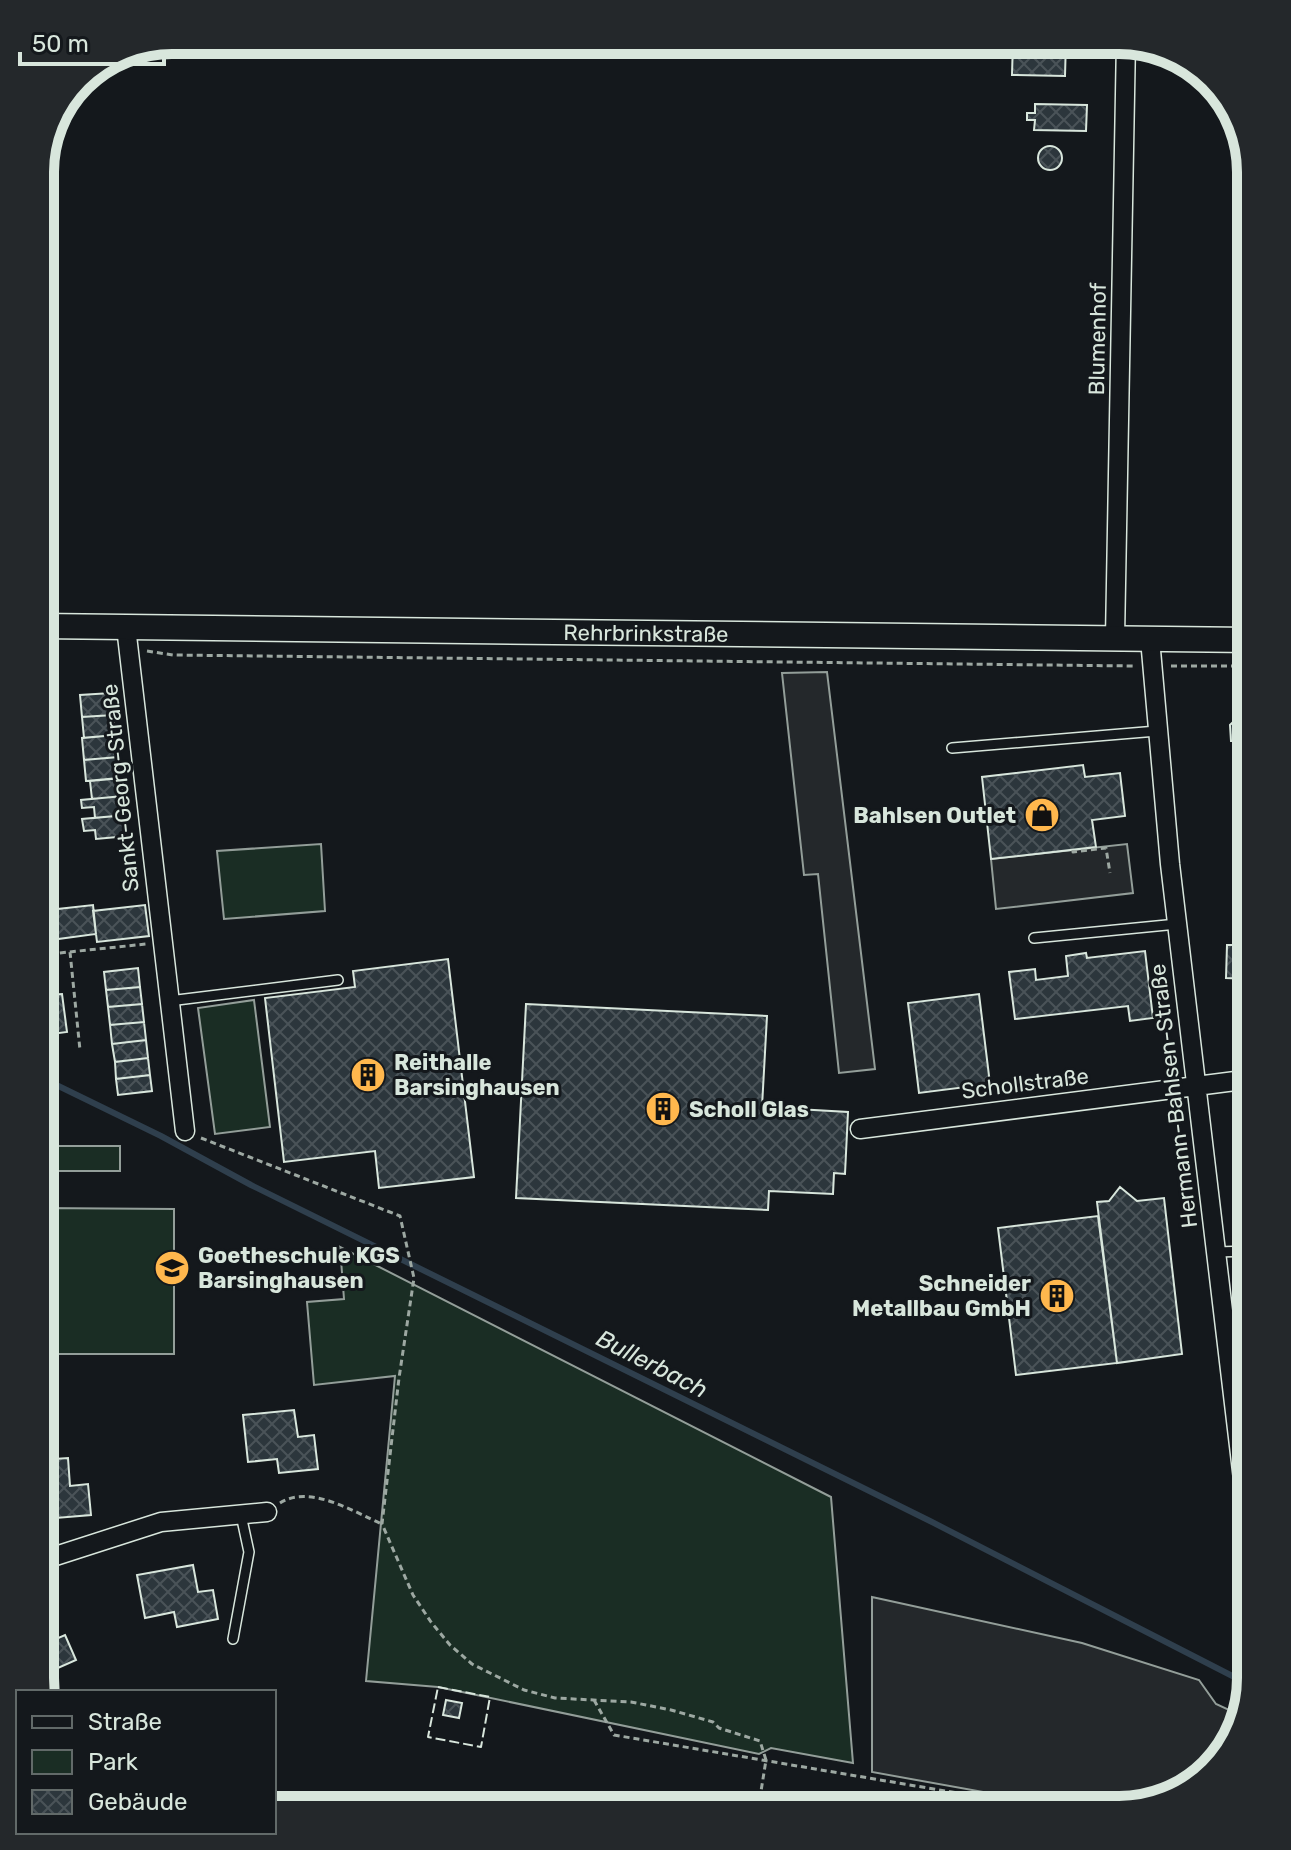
<svg xmlns="http://www.w3.org/2000/svg" width="1291" height="1850" font-family="Rubik,sans-serif">
	<defs>
		<pattern id="building-cross-hatch" width="8" height="8" patternUnits="userSpaceOnUse" patternTransform="scale(2)"><rect width="8" height="8" fill="#2c363c"/><path d="M0 0l8 8M0 8l8-8" fill="none" stroke="#4a5358"/></pattern>
	</defs>
	<rect width="100%" height="100%" fill="#14181c"/>
	<!-- green -->
	<path fill="#1a2d24" stroke="#939e99" stroke-width="2" d="M321 844 325 911 224 919 217 851Z
		M254 1000 270 1127 215 1134 198 1008Z
		M40 1146H120V1171H40Z
		M40 1208 174 1209V1354H40Z
		M340 1247 831 1497 853 1763 771 1748 759 1754 438 1687 366 1681 395 1376 314 1385 307 1302 344 1299Z"/>
	<!-- parking -->
	<path fill="#24282b" stroke="#939e99" stroke-width="2" d="M827 672 875 1069 839 1073 818 874 804 875 782 673Z
		M1127 844 1133 893 996 909 991 859Z
		M872 1597 1082 1643 1199 1680 1216 1704 1238 1714 1233 1744 1185 1792 1119 1810H1083L872 1772Z"/>
	<g fill="none" stroke-linecap="round" stroke-linejoin="round">
		<!-- stream -->
		<path stroke="#2f3f4d" stroke-width="6" d="M40 1077 161 1136 251 1185 930 1521 1248 1684"/>
	</g>
	<!-- building -->
	<path fill="url(#building-cross-hatch)" stroke="#d8e6dc" stroke-width="2" d="M1013 40H1066L1065 76 1012 75Z
		M1035 104 1087 105 1086 131 1034 130 1035 120H1027V113H1035Z
		M1038 158a12 12 0 1 1 24 0a12 12 0 1 1-24 0Z
		M111 693 113 715 82 717 80 695Z
		M1251 705V800L1244 799 1246 741H1231L1230 725Z
		M113 715 115 735 84 738 82 717Z
		M115 735 118 757 84 760 82 738Z
		M118 757 119 778 86 781 84 760Z
		M1083 765 1085 777 1120 773 1125 816 1092 820 1096 847 991 859 982 777Z
		M122 778 123 796 92 799 90 781Z
		M123 796 126 815 95 818 94 807 82 808 81 800Z
		M126 815 128 836 96 839 95 830 84 831 82 819Z
		M93 905 96 934 43 941 40 911Z
		M145 905 149 936 97 942 93 911Z
		M1227 945H1251V979L1226 978Z
		M1145 951 1153 1018 1130 1021 1128 1006 1015 1019 1009 972 1035 969 1036 980 1068 976 1066 956 1086 953 1087 958Z
		M448 959 474 1177 379 1188 375 1151 284 1162 265 998 355 987 353 971Z
		M138 968 140 987 106 990 104 972Z
		M140 987 142 1004 108 1007 106 990Z
		M62 994 67 1032 52 1034 47 995Z
		M979 994 990 1084 919 1093 908 1003Z
		M47 995 52 1034 40 1035V996Z
		M1240 997H1251V1044H1240Z
		M142 1004 144 1022 110 1025 108 1007Z
		M526 1004 767 1016 762 1107 848 1112 845 1174 834 1173 833 1194 769 1191 768 1210 516 1198Z
		M144 1022 146 1040 112 1044 110 1025Z
		M146 1040 148 1058 115 1062 112 1044Z
		M148 1058 150 1075 116 1079 115 1062Z
		M150 1075 152 1091 118 1095 116 1079Z
		M1249 1123 1251 1213 1243 1214 1234 1139Z
		M1120 1187 1137 1201 1164 1198 1182 1354 1117 1363 1097 1202 1109 1201Z
		M1098 1216 1117 1363 1016 1375 998 1228Z
		M294 1410 298 1437 314 1435 318 1469 279 1473 277 1459 248 1462 243 1415Z
		M68 1458 70 1486 88 1484 91 1515 56 1518 54 1501 40 1503V1460Z
		M193 1565 198 1592 213 1590 218 1619 177 1627 174 1612 145 1618 137 1575Z
		M65 1635 76 1660 40 1676V1646Z
		M446 1700 462 1703 459 1718 443 1715Z"/>
	<g fill="none" stroke-linecap="round" stroke-linejoin="round">
		<defs>
			<path id="lane" d="M952 748 1157 731
				M1034 938 1177 924
				M169 1001 338 980
				M1216 1252 1251 1251
				M233 1639 249 1552 241 1515
				M1236 1729H1237"/>
			<path id="street" d="M126 627 185 1131
				M1115 638 1126 40
				M1150 639 1170 864 1251 1547
				M860 1129 1251 1079
				M40 1561 161 1522 267 1512"/>
			<g id="secondary">
				<path id="s1" d="M40 626 1251 640"/>
			</g>
		</defs>
		<!-- lane casing -->
		<use href="#lane" stroke="#d8e6dc" stroke-width="12"/>
		<!-- street casing -->
		<use href="#street" stroke="#d8e6dc" stroke-width="21"/>
		<!-- secondary casing -->
		<use href="#secondary" stroke="#d8e6dc" stroke-width="27"/>
		<!-- path -->
		<path stroke="#9da8a2" stroke-width="3" stroke-dasharray="6 4" stroke-linecap="butt" d="M147 651 173 655 1135 666
			M1171 666H1251
			M1073 850V852L1106 848 1110 873
			M70 952 80 1050
			M40 955 146 944
			M201 1138 400 1216 414 1278 399 1378 382 1524 413 1595 431 1622 450 1645 472 1664 524 1690 555 1698 631 1702 671 1710 713 1722 719 1728 760 1741 766 1760 758 1810
			M280 1503C310 1484 354 1512 382 1524
			M594 1700 614 1735 1058 1810"/>
		<!-- lane -->
		<use href="#lane" stroke="#14181c" stroke-width="9"/>
		<!-- street -->
		<use href="#street" stroke="#14181c" stroke-width="18"/>
		<!-- secondary -->
		<use href="#secondary" stroke="#14181c" stroke-width="24"/>
		<!-- fence -->
		<path stroke="#d8e6dc" stroke-width="2" stroke-dasharray="10 4" stroke-linecap="butt" d="M438 1687 490 1697 481 1747 428 1737Z"/>
	</g>
	<!-- icons -->
	<defs>
		<symbol id="shop-disc" viewBox="-11 -11 22 22"><circle r="9.5" fill="#ffb74d" stroke="#14181c"/><path d="M-5-2.5h2.3a2.7 3.5 0 0 1 5.4 0H5L5.5 6h-11ZM-1.5-2.5h3a1.5 2.3 0 0 0-3 0Z" fill="#111"/></symbol>
		<symbol id="building-disc" viewBox="-11 -11 22 22"><circle r="9.5" fill="#ffb74d" stroke="#14181c"/><path d="M-4-6H4V6H1V3H-1V6H-4ZM-2.5-4.3h1.7v1.8h-1.7ZM.8-4.3h1.7v1.8H.8ZM-2.5-1h1.7V.8h-1.7ZM.8-1h1.7V.8H.8Z" fill="#111"/></symbol>
		<symbol id="school-disc" viewBox="-11 -11 22 22"><circle r="9.5" fill="#ffb74d" stroke="#14181c"/><path d="M0-5L7-2L0 1L-7-2ZM-4 1L0 2.5L4 1V4Q0 6-4 4Z" fill="#111"/></symbol>
	</defs>
	<g fill-rule="evenodd">
		<use href="#shop-disc" x="1022" y="795" width="40" height="40"/>
		<use href="#building-disc" x="348" y="1055" width="40" height="40"/>
		<use href="#building-disc" x="643" y="1089" width="40" height="40"/>
		<use href="#school-disc" x="152" y="1248" width="40" height="40"/>
		<use href="#building-disc" x="1037" y="1276" width="40" height="40"/>
	</g>
	<g text-anchor="middle" stroke-width="6" stroke-linejoin="round" paint-order="stroke">
		<!-- street labels -->
		<g font-size="22" fill="#d8e6dc" stroke="#14181c">
			<text transform="translate(1097 339) rotate(-89)" y="8">Blumenhof</text>
			<text dy="8" stroke="none"><textPath href="#s1" startOffset="606">Rehrbrinkstraße</textPath></text>
			<text transform="translate(120 788) rotate(-96)" y="8">Sankt-Georg-Straße</text>
			<text transform="translate(1025 1083) rotate(-7)" y="8">Schollstraße</text>
			<text transform="translate(1173 1096) rotate(-97)" y="8">Hermann-Bahlsen-Straße</text>
		</g>
		<!-- poi labels -->
		<g font-size="22" font-weight="bold" fill="#d8e6dc" stroke="#14181c" text-anchor="start">
			<text x="1016" y="823" text-anchor="end">Bahlsen Outlet</text>
			<text x="394" y="1070">Reithalle<tspan x="394" dy="25">Barsinghausen</tspan></text>
			<text x="689" y="1117">Scholl Glas</text>
			<text x="198" y="1263">Goetheschule KGS<tspan x="198" dy="25">Barsinghausen</tspan></text>
			<text x="1031" y="1291" text-anchor="end">Schneider<tspan x="1031" dy="25">Metallbau GmbH</tspan></text>
		</g>
		<!-- water labels -->
		<g font-size="24" font-style="italic" fill="#d8e6dc" stroke="#14181c">
			<text transform="translate(652 1364) rotate(27)" y="8">Bullerbach</text>
		</g>
	</g>
	<!-- crop -->
	<path d="M0 0H1291V1850H0ZM172 54H1119A118 118 0 0 1 1237 172V1678A118 118 0 0 1 1119 1796H172A118 118 0 0 1 54 1678V172A118 118 0 0 1 172 54Z" fill="#24282b" fill-rule="evenodd"/>
	<path fill="none" stroke="#d8e6dc" stroke-width="10" d="M172 54H1119A118 118 0 0 1 1237 172V1678A118 118 0 0 1 1119 1796H172A118 118 0 0 1 54 1678V172A118 118 0 0 1 172 54Z"/>
	<!-- legend -->
	<rect x="16" y="1690" width="260" height="144" fill="#14181c" stroke="#626a69" stroke-width="2"/>
	<rect x="32" y="1716" width="40" height="12" fill="#14181c" stroke="#626a69" stroke-width="2"/>
	<text x="88" y="1730" font-size="24" fill="#d8e6dc">Straße</text>
	<rect x="32" y="1750" width="40" height="24" fill="#1a2d24" stroke="#626a69" stroke-width="2"/>
	<text x="88" y="1770" font-size="24" fill="#d8e6dc">Park</text>
	<rect x="32" y="1790" width="40" height="24" fill="url(#building-cross-hatch)" stroke="#626a69" stroke-width="2"/>
	<text x="88" y="1810" font-size="24" fill="#d8e6dc">Gebäude</text>
	<!-- scale -->
	<path d="M20 52v12h144v-12" fill="none" stroke="#d8e6dc" stroke-width="4"/>
	<text x="32" y="52" font-size="24" fill="#d8e6dc" stroke="#14181c" stroke-width="6" paint-order="stroke">50 m</text>
</svg>
